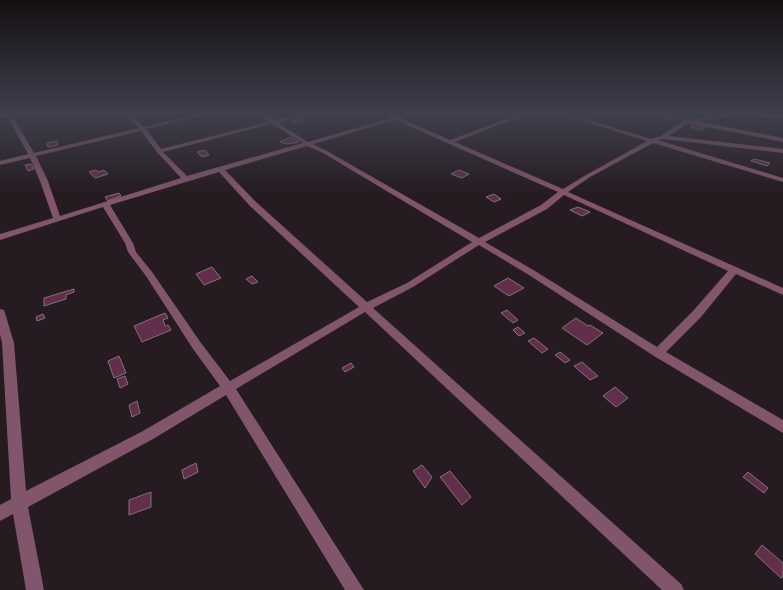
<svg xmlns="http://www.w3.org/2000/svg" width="783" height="590" font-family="Arial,sans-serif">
	<rect width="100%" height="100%" fill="#251b20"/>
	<!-- building -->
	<path fill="#622e4c" stroke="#80747a" d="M302 118 306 121 293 124 290 122Z
		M694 124 705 127 701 130 690 127Z
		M291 137 299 142 287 144 280 142Z
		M57 141 58 145 48 147 47 143Z
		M205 150 209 155 202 157 197 152Z
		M754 159 770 163 767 166 751 161Z
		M31 164 34 169 28 171 25 165Z
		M96 170 98 172 104 170 108 174 95 178 89 172Z
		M459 170 469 174 462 178 451 174Z
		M119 193 121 196 108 201 105 197Z
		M494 194 501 199 494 202 486 197Z
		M578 207 590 212 582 216 570 210Z
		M212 267 221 278 204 285 196 274Z
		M252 276 258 282 252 284 246 279Z
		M508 278 524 288 509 296 494 286Z
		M74 289V292L66 295V299L44 306V298Z
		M507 310 518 320 513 323 501 313Z
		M165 313 168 318 163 320 165 326 168 325 171 330 142 342 134 326Z
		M43 314 45 318 37 321 36 317Z
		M576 318 588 326 590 325 603 333 587 345 562 328Z
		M518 327 525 333 519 336 513 330Z
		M534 338 548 349 542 353 528 341Z
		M560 352 570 360 565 363 555 355Z
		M119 356 126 373 114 378 108 361Z
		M582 362 598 376 590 380 574 366Z
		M351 363 354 367 345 372 342 368Z
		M125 376 128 384 120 388 117 379Z
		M615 387 628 398 616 407 603 396Z
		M137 401 140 413 132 417 129 405Z
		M196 463 198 472 184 479 182 470Z
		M422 465 432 477 425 488 413 471Z
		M450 471 471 497 462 505 440 477Z
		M748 472 768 488 764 493 743 477Z
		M151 492V507L129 515V500Z
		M762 545 783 563V576L781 578 755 554Z"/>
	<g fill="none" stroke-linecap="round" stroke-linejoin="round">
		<!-- minor -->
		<path fill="#81566c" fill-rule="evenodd" d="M6 113H19L12 115 34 153 139 128 124 113H129L144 127 202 113H209V114L146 129 161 149 268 122 256 113H261L274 120 305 113H312V114L278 123 308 142 390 118 381 113C386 113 391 116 396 116 403 116 409 113 415 113L400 118 450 140 523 113H529L455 142 563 189 586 175 647 141 558 113H565L651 139 661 136 683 121 649 115 647 113C660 113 673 118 687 119 701 120 723 113 739 113L737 115 697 121 783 138V142L688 123 669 136 783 149V153L663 139 658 140 783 178V182L653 143 590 177 568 192 783 288V295L736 274 701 317 666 352 783 420V433L654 356 529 275 479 245 413 287 373 308 681 584 684 590H662L365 312 236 389 364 590H345L226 395 153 439 28 507 44 590H26L13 514 0 521V505L11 499 2 343 0 334V309L4 310 5 313 14 343 26 491 143 431 220 386 193 349 146 276 128 252 125 243 103 207 0 240V234L53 218 40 181 30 158 0 165V161L28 154 7 116 0 118V114ZM395 120 558 192 541 205 479 238 327 151 313 144ZM272 124 303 143 187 176 163 152ZM141 131 157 152 181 178 60 216 48 181 36 156ZM307 146 323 153 472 242 407 283 367 302 256 202 225 170ZM219 172 250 206 359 307 230 381 201 343 152 272 136 252 133 243 110 205ZM564 195 728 271 693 311 657 347 535 271 485 242 547 209Z
			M743 113 783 115V119L746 115Z"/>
	</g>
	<!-- sky -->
	<linearGradient id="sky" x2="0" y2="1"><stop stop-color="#140f12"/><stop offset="0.58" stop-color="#403f4e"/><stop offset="1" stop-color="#403f4e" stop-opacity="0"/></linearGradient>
	<rect width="783" height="195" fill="url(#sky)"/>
</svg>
